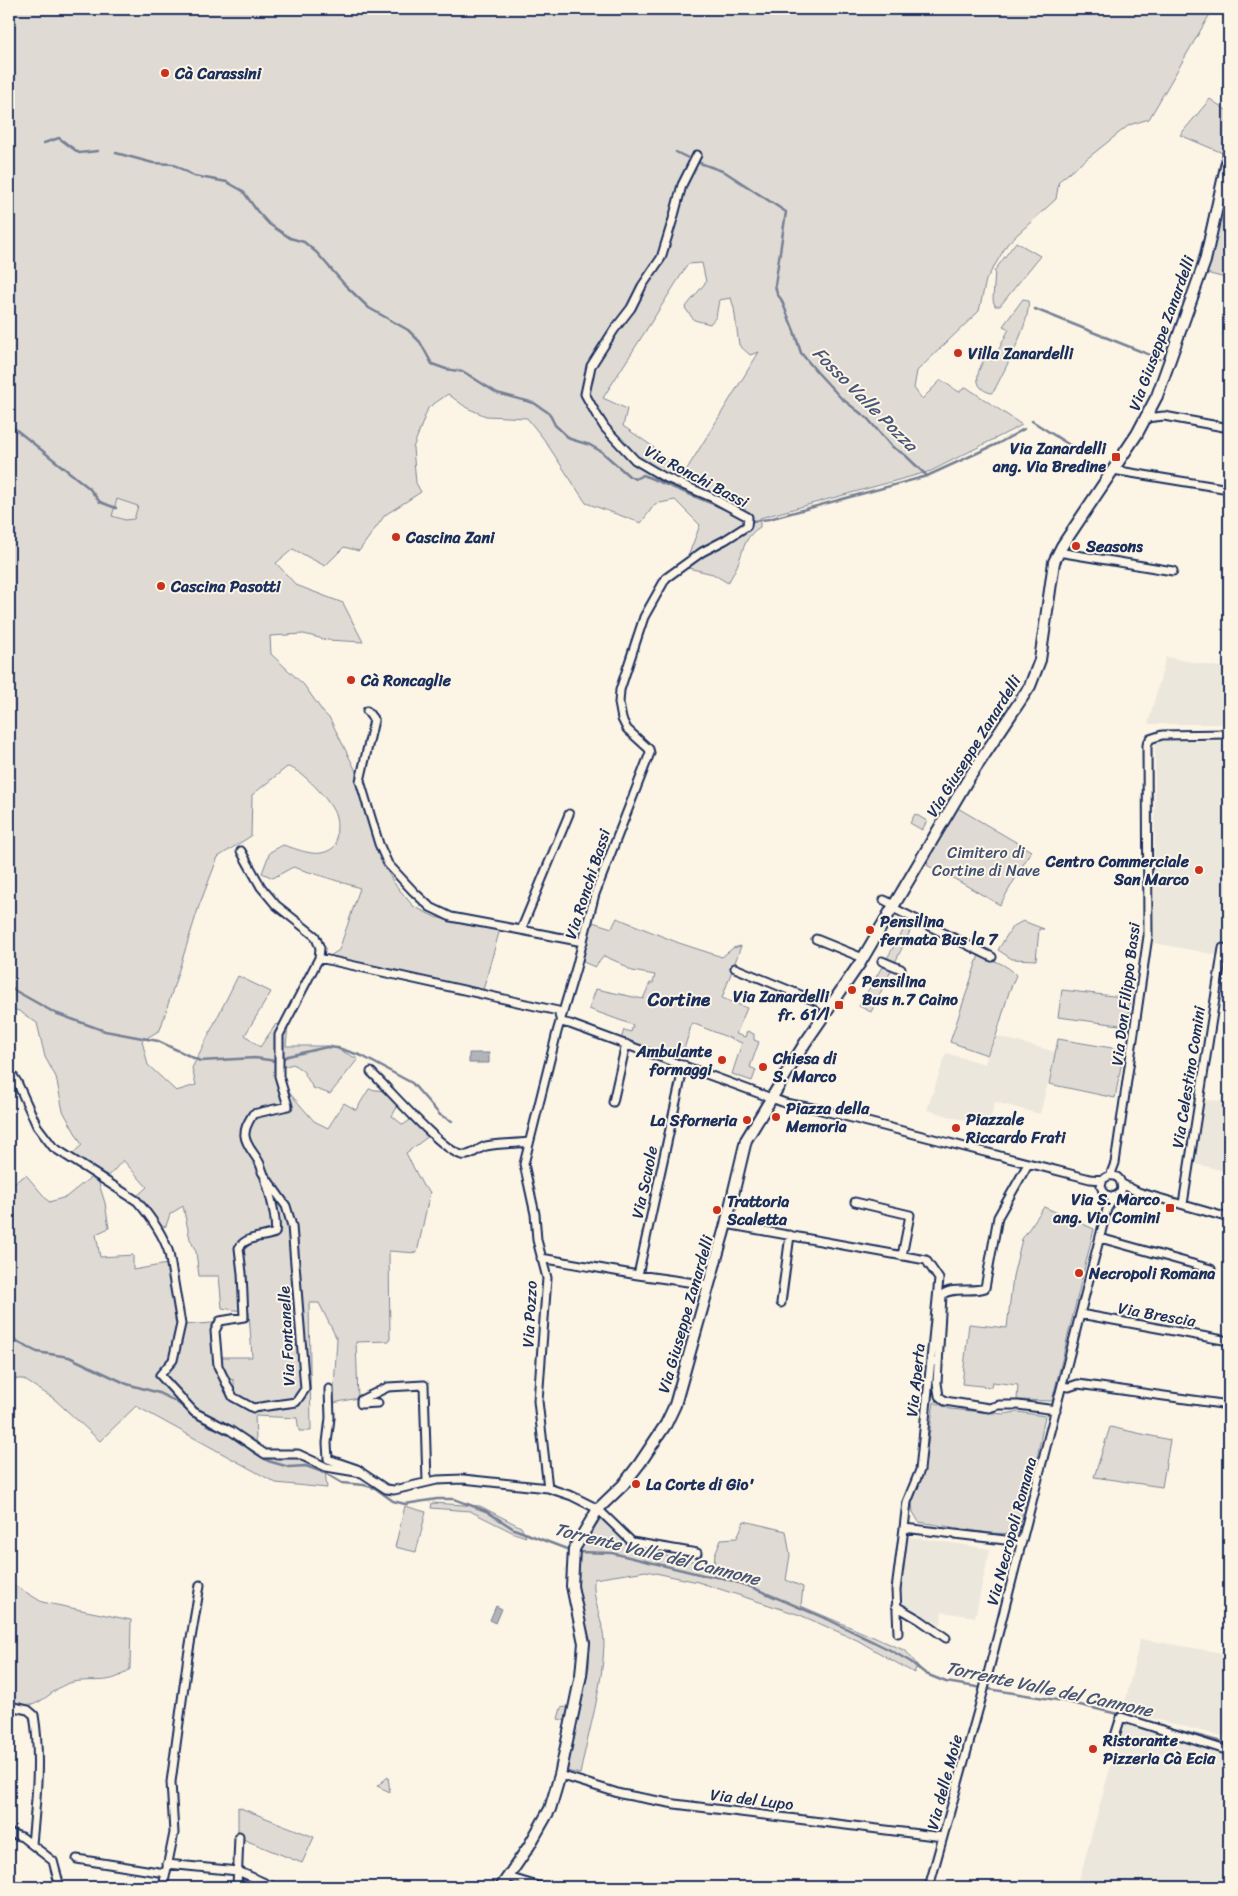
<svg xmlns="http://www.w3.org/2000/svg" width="1238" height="1896" font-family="Sriracha,sans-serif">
	<rect width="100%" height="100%" fill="#fcf5e5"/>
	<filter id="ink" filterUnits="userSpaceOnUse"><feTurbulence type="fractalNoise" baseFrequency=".02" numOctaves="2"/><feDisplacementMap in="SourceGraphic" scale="10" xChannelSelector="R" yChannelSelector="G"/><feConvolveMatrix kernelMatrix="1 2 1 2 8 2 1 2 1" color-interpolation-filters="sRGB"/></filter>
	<g filter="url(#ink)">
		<!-- built -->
		<path fill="#ece7dc" d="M117 499 138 506 134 519 125 520 112 516Z
			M1166 657 1229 669V724H1148Z
			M1157 740 1229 741V957L1154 943 1155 745Z
			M996 1036 1056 1052 1040 1114 995 1102 988 1127 927 1110 946 1053 985 1064 989 1049Z
			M1201 1100 1229 1101V1172L1191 1163Z
			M906 1536 990 1549 975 1617 942 1612 941 1625 899 1604Z
			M1140 1639 1229 1654V1738L1123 1711Z
			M1123 1721 1229 1757V1887H1077Z"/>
		<!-- green -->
		<path fill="#dfdbd4" stroke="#7d8599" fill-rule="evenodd" d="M9 9H1204L1210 14 1149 119 1129 125 1059 181 1056 199 1008 243 986 280 979 311 917 371 914 388 922 399 941 380 959 392 966 387 1022 425 931 471 760 518V527C746 535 744 547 739 561 736 569 732 576 728 583L713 574 684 567 700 525 675 500 655 504 641 523 586 503 543 438 527 418 486 416 467 408 448 394 428 408 413 448 416 483 421 492 385 515 359 551 344 547 325 566 293 549 276 563 296 585 343 603 363 642 327 640 304 634 270 636 271 654 304 685 323 712 330 719 355 769 359 789 381 860 394 883 413 906 435 917 467 925 500 929 483 990 357 962 340 960 330 956 339 950 360 888 293 867 273 878 262 873 270 852 283 845C301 850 321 861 336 845 336 837 338 825 336 817 332 802 301 768 287 767L252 795 251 836 218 857 199 906 160 1030 142 1041 148 1065 176 1091 196 1085 192 1068 238 976 271 992 245 1035 260 1047 276 1024 280 1025C271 1050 276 1079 284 1104L255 1110 251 1112 243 1133C255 1164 272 1198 272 1233L241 1240 242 1311 222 1308 219 1276H199L196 1252 190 1239 183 1206 170 1214 166 1226 159 1229 141 1201 136 1197 147 1187 123 1160 109 1176 70 1156 82 1145 63 1111 56 1077 45 1057 37 1023 19 1011 9 1008ZM702 263 706 282 685 308 694 320 710 324 716 317 719 300 731 298 734 308 739 345 750 355 759 352 682 477 652 446 623 426 627 409 603 398 688 264ZM117 499 138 506 134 519 125 520 112 516Z
			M1210 99 1229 112V279L1195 270 1225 154 1180 135Z
			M1016 242 1040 256 1000 306H995L993 300 995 270Z
			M1023 299 1028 300C1032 321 1004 370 994 391L991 393C971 388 977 370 986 357L993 361 1009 329 1003 326Z
			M956 807 1031 851 1000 905 946 874 944 873 942 874 927 865 928 863 924 860Z
			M915 814 927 821 922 830 910 823Z
			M617 918 679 943 722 957 733 948 741 946 722 998 747 1008 736 1034 745 1037 747 1031 754 1034V1040L759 1042 750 1067 756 1070 752 1081 732 1074 742 1043 692 1023 681 1059 621 1039 624 1030 631 1032 633 1025 589 1009 596 989 643 999 650 983H653L655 975 632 971 620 963 604 956 595 967 583 962 584 944 589 921 612 928Z
			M910 919 915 921 871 1012 859 1006Z
			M1023 921 1044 929H1039L1036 960 1012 959 998 950 1012 927Z
			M979 955C991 959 1008 965 1016 975L1009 992 996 1036 987 1055 950 1042Z
			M1062 990 1130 998 1127 1026 1058 1017Z
			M285 1025 288 1026 286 1046H331L358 1059 330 1094 313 1088 303 1071 293 1064 283 1067 280 1075 281 1035Z
			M9 1029 14 1067 10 1070Z
			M1058 1039 1124 1050 1115 1098 1049 1084Z
			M9 1076 19 1092 9 1097Z
			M369 1089 391 1092 400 1102 392 1116 403 1125 413 1118 433 1133 406 1153 423 1186 430 1192 417 1253 389 1251 390 1341 356 1342 358 1398 333 1403 337 1339 319 1303H309L311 1431H299L297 1418 255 1416 256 1439 258 1446 194 1412 162 1376 175 1360 183 1325 213 1323C212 1352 218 1398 250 1409 258 1411 290 1404 300 1403L306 1390 302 1305 292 1219 263 1171 246 1136 252 1120 256 1116 285 1110 287 1090 314 1121 328 1128 344 1103 356 1110Z
			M26 1175 49 1202 66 1197 91 1177 102 1181 99 1184 105 1203 109 1228 96 1234 100 1257 133 1255V1270L167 1264 177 1324 180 1325 172 1359 157 1376 189 1409 178 1404 195 1417 210 1427 231 1433 263 1456 269 1459 292 1457 308 1461 325 1471 327 1488 276 1483 136 1406 100 1441 53 1398 23 1379H9V1186Z
			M265 1178 282 1204 288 1218 303 1386 294 1401 269 1402 256 1405 239 1398 234 1394V1380L228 1379 218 1357H252L249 1312 246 1311 241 1249 243 1245 270 1238 277 1233Z
			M1044 1207 1094 1229 1052 1401 1017 1400 1018 1385 992 1382 991 1387 962 1384 969 1324 1007 1328 1013 1276 1022 1239Z
			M934 1402 950 1409 1004 1414 1017 1412 1045 1416 1036 1464 1017 1534 989 1533 919 1522 913 1512 912 1503 924 1471Z
			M1110 1427 1170 1440 1162 1487 1094 1477Z
			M432 1503 480 1506 521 1527 526 1537 514 1533 470 1511 431 1508Z
			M405 1506 426 1512 416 1552 395 1547Z
			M603 1515 629 1542 633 1550 714 1565 715 1554 721 1539 737 1538 744 1521 786 1531 790 1555 786 1580 803 1587 801 1606 906 1651 922 1671 916 1668 914 1673 857 1640 800 1615 698 1582 646 1571 594 1579C592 1602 604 1621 604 1644 603 1686 588 1733 580 1774L567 1771 589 1667 590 1640 578 1590 579 1552Z
			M9 1582 42 1602 131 1620 130 1669C110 1686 96 1678 73 1682 56 1685 45 1703 28 1706 22 1707 15 1705 9 1703Z
			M565 1707 570 1709 568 1721 558 1719 561 1708Z
			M388 1777 390 1792 377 1786Z
			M238 1807 314 1837 302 1863 245 1840 238 1836Z"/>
		<!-- water -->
		<path fill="#b2b4b8" stroke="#767f94" d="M469 1053H489V1063H469Z
			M496 1606 502 1609 496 1623 490 1620Z"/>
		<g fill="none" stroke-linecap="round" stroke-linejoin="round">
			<!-- stream -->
			<path stroke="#767f94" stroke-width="2.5" d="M9 136 13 137
				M44 143 59 138 79 153 98 151
				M676 152 690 159
				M116 153 153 163 173 164 194 176 227 182 243 191 257 211 269 224 290 238 304 242 317 253 345 285 369 308 408 330 420 342 432 364 446 369 464 372 497 393 534 403 549 413 555 425 570 439 590 445 602 452 629 476 635 479 643 475 730 511
				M697 162 725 172 786 212 775 285 777 294 781 299 794 331 801 353 817 372 841 398 868 419 891 446 905 455 927 476 999 443 1024 429
				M1035 309 1160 359
				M1032 421 1082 453
				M9 424 89 488 100 502 116 508
				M754 521 769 519 927 476
				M9 984 14 990 55 1013 105 1031 158 1041 200 1061 255 1058 276 1061 288 1056 327 1047 338 1048 362 1056 412 1083 440 1115 452 1121
				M9 1338 37 1352 69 1357 127 1384 159 1393 175 1401 205 1423 235 1437 252 1451 268 1461 289 1467 306 1466 325 1473 342 1483 364 1485 375 1488 393 1501 405 1504 437 1499H454L486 1511 514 1529 572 1551
				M578 1552 612 1553 703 1575 723 1578 751 1587 827 1619 890 1650 911 1662 926 1674 946 1682 1063 1701 1122 1715
				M1147 1722 1229 1744"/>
			<defs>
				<path id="street" d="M1146 418 1164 416 1229 428
					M1113 470 1229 489
					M1058 552 1173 571
					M367 711 374 720 360 781 379 844 388 864 413 891 430 907 451 917 521 930
					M569 814 521 930 583 942
					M241 851 261 887 276 905 315 936 320 948 319 958 558 1011 561 1022
					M884 900 894 905
					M893 908 992 957
					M816 939 863 958
					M882 961 901 969
					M735 968 818 1002 829 1010
					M561 1022 570 1024 785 1103 813 1108 1090 1179C1093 1179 1099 1180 1102 1179 1105 1179 1107 1176 1109 1176 1120 1174 1123 1184 1121 1192L1114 1197 1104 1194 1101 1186 1103 1179
					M9 1070 17 1082 37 1126 53 1147 137 1201C150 1216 163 1234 169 1253L181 1324 173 1360 160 1375 194 1412 231 1431 265 1454H298L326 1467 362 1473 386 1489 394 1490 437 1480 463 1479 548 1488 572 1496 598 1509 632 1542 697 1553
					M371 1072C389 1089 442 1151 462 1155 471 1157 478 1148 486 1146 500 1143 515 1144 528 1142
					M613 1102 626 1044
					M1028 1164 998 1217 985 1288C972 1293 952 1286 942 1295L937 1383 939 1396 945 1401 989 1408 999 1405H1018L1056 1410
					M262 1172 286 1206 292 1226 305 1389 296 1402 253 1408 233 1397 218 1366 215 1331 220 1321 244 1317 242 1273 239 1248C246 1236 262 1238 275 1233 278 1218 266 1179 260 1164 256 1155 246 1146 245 1136 244 1128 249 1121 253 1114L288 1106 279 1076V1035L319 958
					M1110 1176 1115 1163 1148 936 1147 745 1150 739 1162 735 1229 734
					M1122 1184 1138 1192 1229 1218
					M855 1202 910 1215 902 1256
					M1183 1204 1223 948
					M726 1224 926 1260 939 1279 920 1470 907 1502 904 1528 1022 1542
					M1100 1238 1211 1269
					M541 1258 638 1275 709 1285
					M638 1275 684 1065
					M781 1303 790 1235
					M1080 1314 1229 1341
					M1062 1386 1069 1387 1078 1384 1229 1405
					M329 1389 330 1418 327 1443 328 1459 357 1469 360 1471
					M378 1403 361 1404V1400L388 1387 424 1385 427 1482
					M548 1488 538 1401 547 1278 537 1240 535 1214 524 1164 557 1032 576 968 595 894 650 753 649 749 627 729 622 719 619 703 620 690 644 617 666 578 702 552 725 540 747 526 748 517 711 497 662 476 635 460 605 428 596 414 585 394 591 366 614 330 631 308 642 286 661 258 673 219 682 185 697 155
					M896 1606 920 1620 946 1638
					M898 1633 896 1590 904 1528
					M9 1706 28 1710 34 1715C41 1757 36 1802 32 1844
					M1115 1736 1121 1717 1229 1751
					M560 1775 621 1794 675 1804 943 1837
					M9 1833 22 1837 53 1861 60 1887
					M77 1859 165 1873
					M167 1864 238 1871 274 1887
					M508 1877 541 1887
					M163 1887 174 1833 171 1782 188 1656 200 1585
					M237 1887 239 1836
					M929 1887 983 1693 1107 1209 1114 1197"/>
				<path id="secondary" d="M501 1887 529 1846 550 1809 560 1775 581 1675 584 1643 572 1586 574 1549 598 1509 623 1485 640 1463 666 1424 675 1405 726 1224 746 1140 805 1043 860 963 967 781 1030 686 1040 660 1054 562 1062 546 1137 434 1157 396 1205 261 1229 153"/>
			</defs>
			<!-- street casing -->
			<use href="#street" stroke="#1b2f5e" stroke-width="11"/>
			<!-- secondary casing -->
			<use href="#secondary" stroke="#1b2f5e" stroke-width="14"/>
			<!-- street -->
			<use href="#street" stroke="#fcf5e5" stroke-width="7"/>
			<!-- secondary -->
			<use href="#secondary" stroke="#fcf5e5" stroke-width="10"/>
		</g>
	</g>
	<!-- markers -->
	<g fill="#c8321e" stroke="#fcf5e5" stroke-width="2">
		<circle cx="165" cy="73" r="5"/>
		<circle cx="958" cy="353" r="5"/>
		<rect x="1111" y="452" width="10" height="10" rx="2.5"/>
		<circle cx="396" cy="537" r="5"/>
		<circle cx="1076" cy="546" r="5"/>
		<circle cx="161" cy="586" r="5"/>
		<circle cx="351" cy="680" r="5"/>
		<circle cx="1199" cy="870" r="5"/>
		<circle cx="870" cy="930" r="5"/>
		<circle cx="852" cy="990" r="5"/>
		<rect x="834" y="1000" width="10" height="10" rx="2.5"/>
		<circle cx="722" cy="1060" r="5"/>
		<circle cx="763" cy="1067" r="5"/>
		<circle cx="776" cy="1117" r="5"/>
		<circle cx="747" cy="1120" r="5"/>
		<circle cx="956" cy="1128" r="5"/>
		<rect x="1165" y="1203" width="10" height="10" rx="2.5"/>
		<circle cx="717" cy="1210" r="5"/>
		<circle cx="1079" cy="1273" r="5"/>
		<circle cx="636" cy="1484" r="5"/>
		<circle cx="1093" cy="1749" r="5"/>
	</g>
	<g text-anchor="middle" stroke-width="4" stroke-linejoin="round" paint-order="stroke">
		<!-- poi labels -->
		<g font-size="16" font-weight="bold" fill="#1b2f5e" stroke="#fcf5e5" text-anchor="start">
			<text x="175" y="79">Cà Carassini</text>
			<text x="968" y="359">Villa Zanardelli</text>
			<text x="1106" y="454" text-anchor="end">Via Zanardelli<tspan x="1106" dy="18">ang. Via Bredine</tspan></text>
			<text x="406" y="543">Cascina Zani</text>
			<text x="1086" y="552">Seasons</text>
			<text x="171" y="592">Cascina Pasotti</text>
			<text x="361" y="686">Cà Roncaglie</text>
			<text x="1189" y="867" text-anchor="end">Centro Commerciale<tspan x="1189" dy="18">San Marco</tspan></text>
			<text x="880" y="927">Pensilina<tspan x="880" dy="18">fermata Bus la 7</tspan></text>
			<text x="862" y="987">Pensilina<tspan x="862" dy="18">Bus n.7 Caino</tspan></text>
			<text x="829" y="1002" text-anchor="end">Via Zanardelli<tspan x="829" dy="18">fr. 61/l</tspan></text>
			<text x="712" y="1057" text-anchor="end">Ambulante<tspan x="712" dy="18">formaggi</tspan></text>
			<text x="773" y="1064">Chiesa di<tspan x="773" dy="18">S. Marco</tspan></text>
			<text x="786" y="1114">Piazza della<tspan x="786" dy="18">Memoria</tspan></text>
			<text x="966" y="1125">Piazzale<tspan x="966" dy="18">Riccardo Frati</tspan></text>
			<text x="737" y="1126" text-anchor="end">La Sforneria</text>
			<text x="1160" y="1205" text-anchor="end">Via S. Marco<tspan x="1160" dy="18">ang. Via Comini</tspan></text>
			<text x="727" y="1207">Trattoria<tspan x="727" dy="18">Scaletta</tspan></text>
			<text x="1089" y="1279">Necropoli Romana</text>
			<text x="646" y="1490">La Corte di Gio'</text>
			<text x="1103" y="1746">Ristorante<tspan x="1103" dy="18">Pizzeria Cà Ecia</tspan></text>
		</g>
		<!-- street labels -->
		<g font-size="16" fill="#1b2f5e" stroke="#fcf5e5">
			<text transform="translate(1161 333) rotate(-70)" y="6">Via Giuseppe Zanardelli</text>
			<text transform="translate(697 476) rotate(28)" y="6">Via Ronchi Bassi</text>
			<text transform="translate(973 746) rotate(-58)" y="6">Via Giuseppe Zanardelli</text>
			<text transform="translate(587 884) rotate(-72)" y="6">Via Ronchi Bassi</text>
			<text transform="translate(1125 994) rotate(-83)" y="6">Via Don Filippo Bassi</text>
			<text transform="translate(1188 1077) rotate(-81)" y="6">Via Celestino Comini</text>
			<text transform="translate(644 1182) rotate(-78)" y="6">Via Scuole</text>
			<text transform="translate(529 1314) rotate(-87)" y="6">Via Pozzo</text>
			<text transform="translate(685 1314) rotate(-74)" y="6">Via Giuseppe Zanardelli</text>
			<text transform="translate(1157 1314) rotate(10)" y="6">Via Brescia</text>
			<text transform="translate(286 1336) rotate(-93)" y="6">Via Fontanelle</text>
			<text transform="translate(915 1380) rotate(-84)" y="6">Via Aperta</text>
			<text transform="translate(1011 1531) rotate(-75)" y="6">Via Necropoli Romana</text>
			<text transform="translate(944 1782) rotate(-75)" y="6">Via delle Moie</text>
			<text transform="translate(752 1799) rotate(7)" y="6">Via del Lupo</text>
		</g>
		<!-- park labels -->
		<g font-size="16" fill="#425176" stroke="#fcf5e5">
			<text x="986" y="858">Cimitero di<tspan x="986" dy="18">Cortine di Nave</tspan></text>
		</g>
		<!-- water labels -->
		<g font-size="18" font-style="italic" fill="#485779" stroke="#fcf5e5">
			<text transform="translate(865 399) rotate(45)" y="6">Fosso Valle Pozza</text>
			<text transform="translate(657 1554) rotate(14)" y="6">Torrente Valle del Cannone</text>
			<text transform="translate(1049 1689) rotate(12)" y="6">Torrente Valle del Cannone</text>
		</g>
		<!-- quarter labels -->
		<g font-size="19" font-weight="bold" fill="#1b2f5e" stroke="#fcf5e5">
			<text x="679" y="1006">Cortine</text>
		</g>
	</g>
	<!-- margin -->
	<rect width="1238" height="1896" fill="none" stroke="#fcf5e5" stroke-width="30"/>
	<rect x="15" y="15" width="1208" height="1866" fill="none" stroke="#1b2f5e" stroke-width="2" filter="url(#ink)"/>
</svg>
